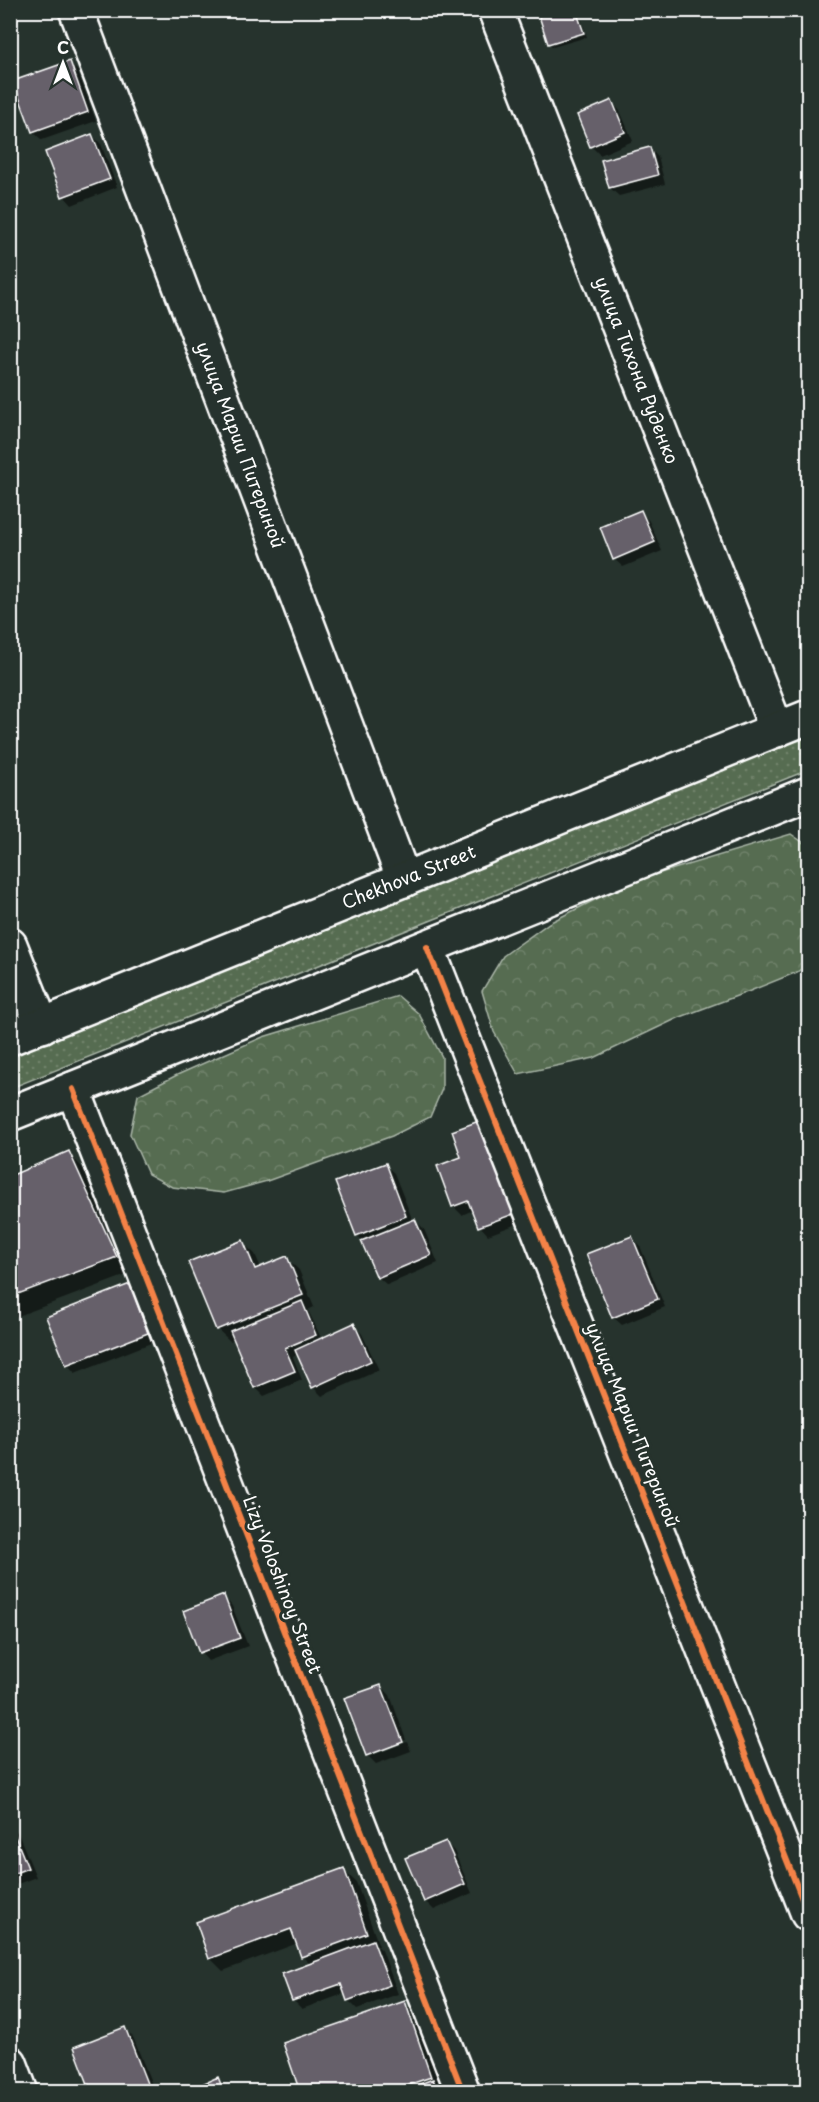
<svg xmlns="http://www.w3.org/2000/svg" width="819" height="2102" font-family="'Playpen Sans',sans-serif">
	<defs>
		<pattern id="grass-dots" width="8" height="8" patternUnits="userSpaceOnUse" patternTransform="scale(1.5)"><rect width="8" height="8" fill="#566c51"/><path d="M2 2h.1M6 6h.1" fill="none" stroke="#6f826b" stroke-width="1.8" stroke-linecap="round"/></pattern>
		<pattern id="forest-crowns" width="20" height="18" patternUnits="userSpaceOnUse" patternTransform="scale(1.5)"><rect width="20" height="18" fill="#566c51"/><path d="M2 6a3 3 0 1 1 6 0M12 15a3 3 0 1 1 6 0" fill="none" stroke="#6f826b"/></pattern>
	</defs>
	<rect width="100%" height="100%" fill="#26332d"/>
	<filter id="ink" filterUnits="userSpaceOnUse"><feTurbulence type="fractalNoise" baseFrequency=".0167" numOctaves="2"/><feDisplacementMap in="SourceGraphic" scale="12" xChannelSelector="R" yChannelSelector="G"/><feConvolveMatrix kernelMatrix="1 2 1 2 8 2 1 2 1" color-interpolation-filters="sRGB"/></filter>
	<g filter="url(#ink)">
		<!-- grass -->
		<path fill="url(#grass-dots)" stroke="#aab6a8" stroke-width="1.5" d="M808 736V770L11 1088V1055Z"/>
		<!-- forest -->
		<path fill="url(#forest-crowns)" stroke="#aab6a8" stroke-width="1.5" d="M791 834 808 846V964L797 972 750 991 678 1018 594 1058 518 1074 494 1032 482 991 503 956 549 923 630 882Z
			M398 996 419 1014 442 1057V1089L430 1117 392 1136 267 1181 224 1193 172 1187 148 1174 130 1134 138 1095 177 1075 263 1037Z"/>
		<!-- shadow -->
		<path fill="#0007" d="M561 10H578L587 37 553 47 549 43Z
			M69 63 78 71 96 121 42 140 33 132Z
			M612 102 620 111 633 141 600 155 591 146Z
			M92 135 101 144 117 187 72 205 64 196Z
			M649 148 658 157 665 184 619 196 610 188Z
			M641 512 649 521 662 551 623 567 614 559Z
			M68 1153 84 1169 132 1273 10 1319V1177Z
			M385 1165 394 1173 413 1221 415 1220 424 1229 438 1263 387 1285 378 1277 364 1242 357 1235Z
			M438 1167 530 1219 488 1235 480 1226 473 1210 462 1215 453 1206Z
			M632 1238 640 1246 665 1307 622 1325 613 1317Z
			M242 1242 255 1254 261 1268 286 1258 299 1270 314 1307 308 1310 322 1340 354 1325 362 1334 379 1370 322 1396 313 1387 298 1354 293 1357 302 1380 264 1396 255 1387 235 1339 230 1341 217 1329Z
			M129 1286 138 1295 156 1341 75 1373 67 1364Z
			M224 1597 232 1606 248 1646 208 1661 200 1652Z
			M381 1686 390 1695 406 1740 370 1753V1756L407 1742 411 1751 376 1764 367 1755Z
			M10 1825 18 1833 36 1877 10 1887Z
			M446 1843 454 1851 472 1893 434 1910 425 1901Z
			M343 1870 356 1882 379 1946H377L382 1950 398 1994 357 2009 348 2000 346 1993 302 2009 293 2000 311 1965 302 1956 298 1943 223 1971 210 1958Z
			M404 2002 417 2015 442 2092H301Z
			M125 2029 133 2037 155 2092H93Z
			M218 2079 230 2092H188Z"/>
		<!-- building -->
		<path fill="#66606b" stroke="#fff" stroke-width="1.5" d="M556 10H576L584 33 548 44 539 16Z
			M70 61 88 112 32 132 13 81Z
			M612 100 625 132 590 147 577 115Z
			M92 134 110 179 62 197 45 152Z
			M650 147 658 175 609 188 601 160Z
			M641 510 655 542 613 560 600 527Z
			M487 1118 522 1211 478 1227 468 1201 452 1207 437 1166 461 1157 452 1131Z
			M69 1151 117 1257 10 1297V1176Z
			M386 1163 406 1216 356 1236 335 1182Z
			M415 1219 431 1255 377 1278 361 1241Z
			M632 1236 658 1299 612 1318 586 1254Z
			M243 1240 255 1269 287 1256 303 1295 216 1330 188 1262Z
			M130 1284 148 1333 66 1365 46 1317Z
			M302 1301 316 1335 285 1348 295 1371 254 1388 230 1331Z
			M354 1323 371 1361 312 1388 295 1350Z
			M224 1595 240 1638 199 1653 183 1611Z
			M381 1685 403 1742 366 1756 344 1698Z
			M10 1824 28 1868 10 1875Z
			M446 1841 465 1884 424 1902 405 1858Z
			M344 1868 367 1933 301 1957 291 1929 209 1959 196 1922Z
			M373 1940 390 1985 347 2001 341 1984 292 2001 282 1974Z
			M405 2001 431 2077 388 2092H300L283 2043Z
			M125 2027 148 2086 134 2092H91L74 2047Z
			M218 2077 224 2092H184Z
			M433 2079 438 2092H399Z"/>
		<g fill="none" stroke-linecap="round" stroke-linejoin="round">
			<defs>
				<g id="minor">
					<path id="s1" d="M76 10 404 880"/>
					<path id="s2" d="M495 10 777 730"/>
					<path d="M10 945 42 1026"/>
					<path d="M427 947 808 1914"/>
					<path d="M73 1089 463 2092"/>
					<path d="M10 2063 21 2092"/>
				</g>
				<g id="major">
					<path id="s3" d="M10 1038 808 717"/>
					<path d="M10 1114 808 794"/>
				</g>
			</defs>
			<!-- minor casing -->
			<use href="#minor" stroke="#fff" stroke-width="38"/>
			<!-- major casing -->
			<use href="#major" stroke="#fff" stroke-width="38"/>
			<!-- minor -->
			<use href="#minor" stroke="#26332d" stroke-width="33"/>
			<!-- major -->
			<use href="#major" stroke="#26332d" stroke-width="33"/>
			<defs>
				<path id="cycleway" d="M427 947 808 1914
					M73 1089 463 2092"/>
			</defs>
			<!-- cycleway casing -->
			<use href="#cycleway" stroke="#26332d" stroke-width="10"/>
			<!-- cycleway -->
			<use href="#cycleway" stroke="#f48246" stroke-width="6"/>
		</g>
	</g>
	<g text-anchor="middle" stroke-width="6" stroke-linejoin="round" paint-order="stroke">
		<!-- street labels -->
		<g font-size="18" fill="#fff" stroke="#26332d">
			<text dy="6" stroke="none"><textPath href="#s2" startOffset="387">улица Тихона Руденко</textPath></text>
			<text dy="6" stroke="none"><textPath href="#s1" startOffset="465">улица Марии Питериной</textPath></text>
			<text dy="6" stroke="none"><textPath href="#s3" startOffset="430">Chekhova Street</textPath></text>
			<text transform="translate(632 1425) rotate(68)" y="6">улица Марии Питериной</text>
			<text transform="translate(282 1585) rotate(69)" y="6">Lizy Voloshinoy Street</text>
		</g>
	</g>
	<!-- margin -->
	<rect width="819" height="2102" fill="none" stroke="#26332d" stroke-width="36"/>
	<rect x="18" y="18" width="783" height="2066" fill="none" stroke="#fff" stroke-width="2" filter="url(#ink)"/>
	<!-- north arrow -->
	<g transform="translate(63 63)" stroke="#26332d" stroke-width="4.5" paint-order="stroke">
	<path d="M0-4.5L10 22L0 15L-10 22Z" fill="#ffffff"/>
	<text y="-9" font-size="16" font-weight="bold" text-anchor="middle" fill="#ffffff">С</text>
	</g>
</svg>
